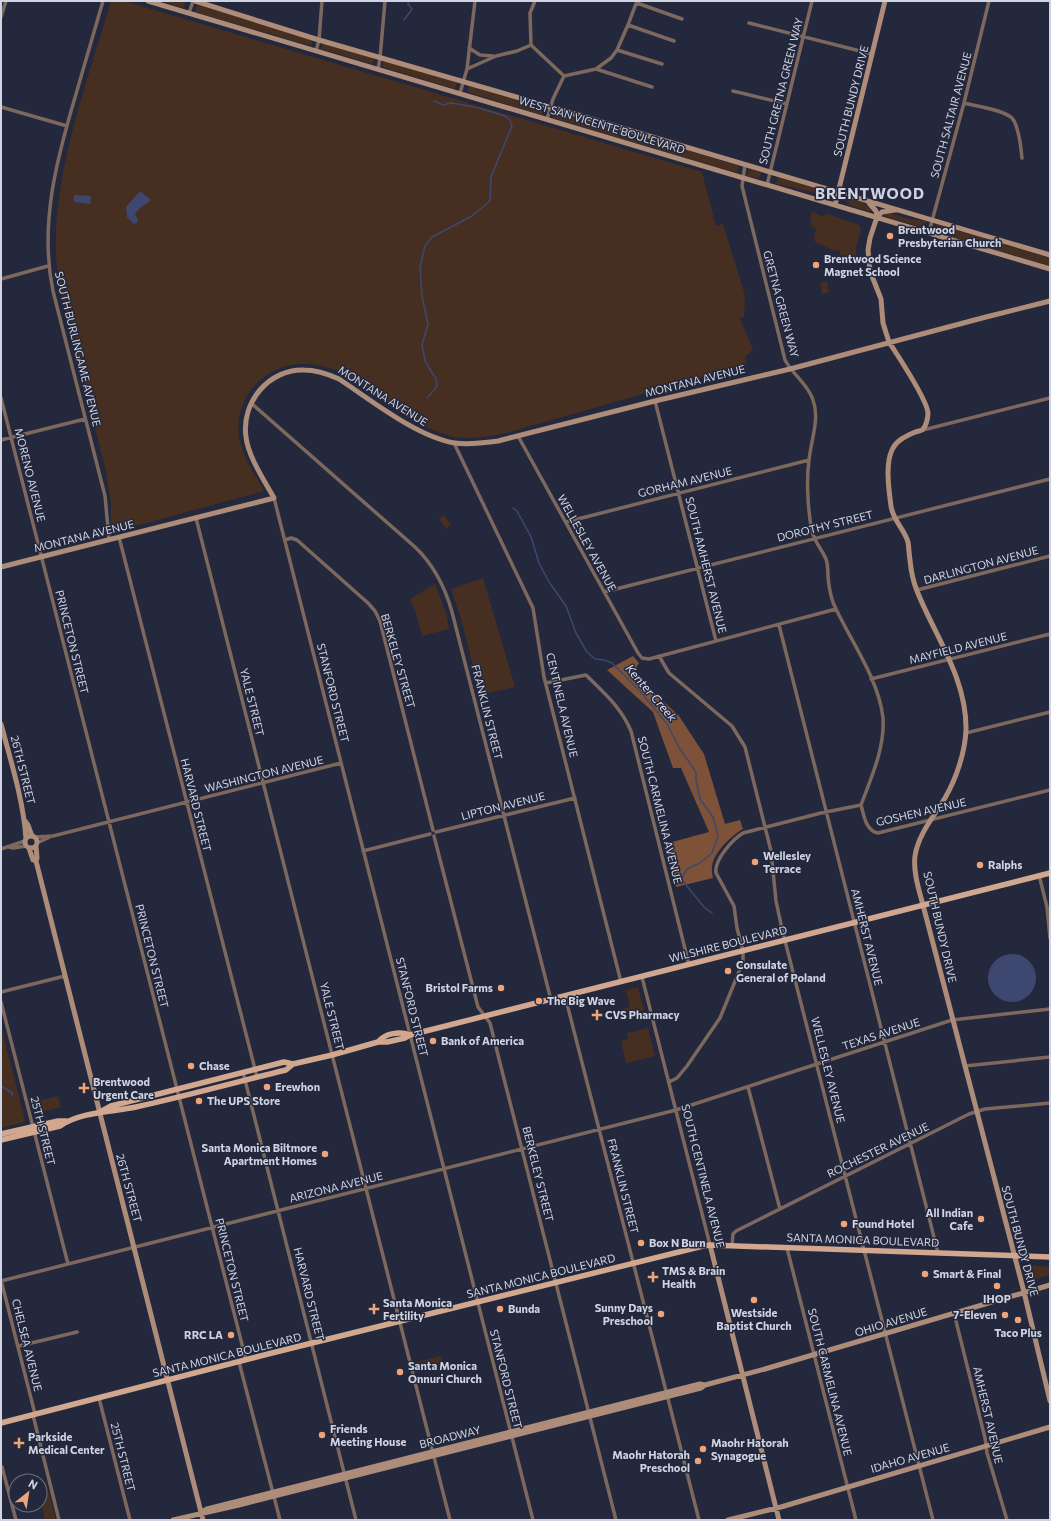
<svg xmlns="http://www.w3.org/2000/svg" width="1051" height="1521" font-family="Commissioner,sans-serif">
	<rect width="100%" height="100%" fill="#23283d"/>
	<!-- green -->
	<path fill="#462e20" d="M111 1H124L702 172 716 226 723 224 745 295 744 317 740 318 753 350 745 357 747 364 506 433C490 436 471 440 455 437 447 436 439 432 431 429 398 416 368 387 336 370 331 368 326 367 321 366 294 359 268 368 251 390 240 404 235 427 241 445 245 461 256 476 264 491L117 531H115L111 524V502L105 468 59 284C58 274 56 263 56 253 53 172 88 79 111 1Z
		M159 1H186L183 8Z
		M197 5 313 39 311 46 195 12Z
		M323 42 374 57 372 64 321 49Z
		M384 60 457 82 455 89 382 67Z
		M469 86 544 108 542 115 467 92Z
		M555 111 739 166 737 173 553 118Z
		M749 168 761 172 759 179 747 176Z
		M778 177 831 193 830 197 791 187 776 184Z
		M844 197 861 202 871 208V212L851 206 844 200Z
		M812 211 821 216 828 214 859 225 861 229 856 248 857 261 840 260V251L832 250 815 242 814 237 816 229 812 227 810 217Z
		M885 213H888L911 219 926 221 924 228 884 216Z
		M936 224 1050 258V266L934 231Z
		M827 281 829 292 822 294 820 283Z
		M444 515 451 525 446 529 439 519Z
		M483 578 515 687 480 695 462 622 451 589Z
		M435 584 446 612 449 629 422 636 415 610 410 599Z
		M638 987 644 1010 620 1017 618 1010 630 1007 626 990Z
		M1 1026 25 1120 24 1122 1 1128Z
		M648 1028 655 1056 626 1063 621 1041 628 1039 627 1033Z
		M58 1096 61 1107 38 1113 35 1102Z
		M1029 1265 1050 1267V1275L1033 1280 1028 1277 1026 1270Z
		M441 1356 443 1365 418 1370 416 1362Z
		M46 1482 56 1520H45C42 1507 40 1497 40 1483Z"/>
	<!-- forest -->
	<path fill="#7e5238" d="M633 656 639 663 633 673 679 716 704 754 725 824 740 820 743 829C733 834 716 851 713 862 711 867 712 873 713 878L676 887 665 844 709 832 681 768H673L653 712 607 670Z"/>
	<!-- water -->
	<path fill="#3e4770" d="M140 191 151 200 139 209 135 214 138 220 137 223 134 224 127 217 126 207Z
		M74 195 91 196 90 204 74 202Z
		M988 978a24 24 0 1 1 48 0a24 24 0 1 1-48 0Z"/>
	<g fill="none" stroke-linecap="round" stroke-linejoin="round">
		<!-- stream -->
		<path stroke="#3e4770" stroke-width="1.5" d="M404 20 412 9 408 4V1
			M427 398 436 388 437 386 436 379 425 361 422 345 428 324 422 296 420 267 425 246 432 237 472 216 490 201 491 177 512 126 510 120 505 116 479 108 451 103 443 105 434 101
			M513 508 517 511 531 537 539 563 549 582 566 606 576 633 587 652 595 659 604 660 612 663 639 690 667 724 680 749 696 772V780L700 799 713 817 718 836 712 853 700 863 687 869 684 874 682 880 704 907 712 913
			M1 1086 12 1093V1096"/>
		<!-- street -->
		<path stroke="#7d685d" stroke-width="3.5" d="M103 1C94 32 85 63 76 94 57 158 39 224 53 291L105 496 109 539
			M535 1 530 13 531 45 564 76
			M637 3 682 19
			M189 13 193 1
			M1 17 6 1
			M749 23 872 54
			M628 25 674 41
			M469 48 480 55 493 56
			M617 50 662 64
			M316 51 319 40 322 1
			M378 69 380 58 385 1
			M467 69 496 56 517 51 531 45
			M596 69 652 87
			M733 91 787 104
			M460 93 467 69 475 1
			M964 103C976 106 1004 110 1012 118 1019 126 1021 148 1022 158
			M1 107 67 126
			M547 119 553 99 564 76 596 69 611 58 617 50 628 25 637 1
			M745 165 742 186 785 360C793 375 808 384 813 400 820 419 811 440 809 460 806 481 808 511 812 532 815 542 822 550 826 559 828 565 828 571 828 577 829 588 831 600 836 609 852 643 879 680 883 718 885 748 871 778 861 805
			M767 185 812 1
			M929 232 964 103 989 1
			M1 279 48 266
			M1 398 246 1360
			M655 401 716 641
			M251 403 415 547C434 565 445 587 452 612L551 1000
			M923 430 1050 398
			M518 436 638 653 642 658 649 659 836 609
			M1 440 85 419
			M454 443 533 608 544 677 621 982
			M274 498 533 1520
			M196 518 450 1520
			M566 522 809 460
			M119 537 257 1077
			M285 540 291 538 297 540 368 603 375 611 380 621 433 830
			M917 590 1050 556
			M604 592 1050 479
			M779 625 938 1253
			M659 656 669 673 732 726 745 747 771 851 776 901 782 929 933 1520
			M871 679 1050 634
			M546 683 586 675C604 693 621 707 631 731L689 965
			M966 733 1050 712
			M861 805C864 816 866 831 878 833L1050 790
			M436 832 575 798
			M434 836 478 1007 490 1023 499 1059 616 1520
			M35 837 53 836 341 763
			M37 843 52 836
			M9 847 13 848 26 846
			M1 849 25 841
			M363 851 430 834
			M1039 875 1047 907 1050 938
			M642 977 710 1245
			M1 992 65 976
			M565 996 699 1520
			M1 1002 68 1264
			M965 1066 1050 1057
			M243 1072 356 1520
			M669 1082 677 1078 687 1066 720 1018 743 962V951L737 928 734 906 716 873C714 860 732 840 743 833L821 813 861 805
			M748 1087 780 1209
			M732 1246 733 1234 736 1231 969 1114 985 1109 1050 1103
			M787 1248 856 1520
			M1 1280 35 1414
			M1 1281 676 1110 952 1020 1050 1009
			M954 1313 985 1438 987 1453 1007 1520
			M19 1346 77 1332
			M239 1362 280 1520
			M99 1398 130 1520
			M33 1415 59 1520
			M2 1467 16 1520"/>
		<!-- secondary -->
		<path stroke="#ad8c79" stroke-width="5" d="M148 1 1050 269
			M195 1 319 40 551 107 1050 255
			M869 203 876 211 877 217
			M835 205 885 1
			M895 210 882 212 877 217 870 238 868 250 870 271 881 299 883 323 889 342C898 356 927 399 928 413 928 418 926 427 922 430 919 431 915 432 913 433 904 437 896 441 892 450 885 464 889 491 891 506 893 521 904 528 908 542 909 548 909 554 910 560 911 571 913 581 917 591 935 636 967 679 966 730 965 753 956 779 945 798 934 816 918 835 915 856 913 872 919 890 923 905L1024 1292 1050 1401
			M1 567 274 498C264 480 248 456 246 437 241 402 269 369 304 370 317 370 328 374 339 379 371 400 417 437 455 443 469 445 483 443 498 441L655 401 790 369 986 317 1050 301
			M1 724C11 762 23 799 26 838
			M25 821 28 825 32 836
			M25 842a6 6 0 1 1 12 0a6 6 0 1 1-12 0Z
			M36 846 37 858 36 861 203 1520
			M29 848 33 860 36 861
			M710 1245 779 1520
			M202 1512 207 1509 700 1384 705 1385
			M173 1520 239 1505 701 1388 705 1385 765 1369 1050 1285
			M728 1520 781 1507 1050 1427"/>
		<!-- primary -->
		<path stroke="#d1a78f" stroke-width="5.5" d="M378 1042C385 1033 400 1031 410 1035
			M100 1112 111 1106 284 1062 293 1064 332 1055 378 1042H387L405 1038 410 1035 1050 873
			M1 1134 58 1121H66
			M1 1140 60 1126C80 1112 112 1112 136 1107 187 1096 236 1082 286 1070L293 1064
			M1 1423 272 1353 703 1246 710 1245 1050 1257"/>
	</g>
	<!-- markers -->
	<g fill="#efa377" stroke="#23283d" stroke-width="1.5">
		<circle cx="890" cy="236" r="4"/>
		<circle cx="816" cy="265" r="4"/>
		<circle cx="755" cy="862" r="4"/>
		<circle cx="980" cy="865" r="4"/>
		<circle cx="728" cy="971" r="4"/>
		<circle cx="501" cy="988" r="4"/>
		<circle cx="539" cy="1001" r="4"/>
		<path d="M595 1009h4v4h4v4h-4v4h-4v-4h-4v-4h4z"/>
		<circle cx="433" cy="1041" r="4"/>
		<circle cx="191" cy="1066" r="4"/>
		<circle cx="267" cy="1087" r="4"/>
		<path d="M82 1082h4v4h4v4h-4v4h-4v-4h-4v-4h4z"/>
		<circle cx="199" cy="1101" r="4"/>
		<circle cx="325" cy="1154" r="4"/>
		<circle cx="981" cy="1219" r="4"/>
		<circle cx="844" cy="1224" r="4"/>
		<circle cx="641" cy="1243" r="4"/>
		<circle cx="925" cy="1274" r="4"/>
		<path d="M651 1271h4v4h4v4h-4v4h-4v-4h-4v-4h4z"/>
		<circle cx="997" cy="1286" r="4"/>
		<circle cx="754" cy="1300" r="4"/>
		<path d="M372 1303h4v4h4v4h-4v4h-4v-4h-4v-4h4z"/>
		<circle cx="500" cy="1309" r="4"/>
		<circle cx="661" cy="1314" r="4"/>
		<circle cx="1005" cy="1315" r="4"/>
		<circle cx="1018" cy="1320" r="4"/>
		<circle cx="231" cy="1335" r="4"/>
		<circle cx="400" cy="1372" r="4"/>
		<circle cx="322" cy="1435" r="4"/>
		<path d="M17 1437h4v4h4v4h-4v4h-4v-4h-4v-4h4z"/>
		<circle cx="703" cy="1449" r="4"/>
		<circle cx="698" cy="1461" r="4"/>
	</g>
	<g text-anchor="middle" stroke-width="3" stroke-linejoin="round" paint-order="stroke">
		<!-- street labels -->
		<g font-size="11" fill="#d0d4e2" stroke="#23283d">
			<text transform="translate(781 91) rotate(-76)" y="4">SOUTH GRETNA GREEN WAY</text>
			<text transform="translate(851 101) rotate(-76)" y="4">SOUTH BUNDY DRIVE</text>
			<text transform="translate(951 115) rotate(-75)" y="4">SOUTH SALTAIR AVENUE</text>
			<text transform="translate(602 125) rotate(17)" y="4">WEST SAN VICENTE BOULEVARD</text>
			<text transform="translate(781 304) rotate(75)" y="4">GRETNA GREEN WAY</text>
			<text transform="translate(78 349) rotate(76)" y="4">SOUTH BURLINGAME AVENUE</text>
			<text transform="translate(695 381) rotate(-14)" y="4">MONTANA AVENUE</text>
			<text transform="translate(383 396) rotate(32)" y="4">MONTANA AVENUE</text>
			<text transform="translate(30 475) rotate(76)" y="4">MORENO AVENUE</text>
			<text transform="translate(685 482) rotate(-14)" y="4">GORHAM AVENUE</text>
			<text transform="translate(825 526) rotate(-14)" y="4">DOROTHY STREET</text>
			<text transform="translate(84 536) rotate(-14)" y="4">MONTANA AVENUE</text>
			<text transform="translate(587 543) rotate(61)" y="4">WELLESLEY AVENUE</text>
			<text transform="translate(706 565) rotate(76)" y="4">SOUTH AMHERST AVENUE</text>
			<text transform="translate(981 565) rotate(-15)" y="4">DARLINGTON AVENUE</text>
			<text transform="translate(72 642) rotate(76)" y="4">PRINCETON STREET</text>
			<text transform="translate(958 648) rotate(-14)" y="4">MAYFIELD AVENUE</text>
			<text transform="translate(398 661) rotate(74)" y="4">BERKELEY STREET</text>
			<text transform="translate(333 693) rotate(76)" y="4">STANFORD STREET</text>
			<text transform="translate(252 702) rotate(76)" y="4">YALE STREET</text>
			<text transform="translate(562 705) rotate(77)" y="4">CENTINELA AVENUE</text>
			<text transform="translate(487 712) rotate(76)" y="4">FRANKLIN STREET</text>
			<text transform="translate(23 770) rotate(76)" y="4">26TH STREET</text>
			<text transform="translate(264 774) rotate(-14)" y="4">WASHINGTON AVENUE</text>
			<text transform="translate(196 805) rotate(76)" y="4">HARVARD STREET</text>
			<text transform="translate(503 806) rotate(-14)" y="4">LIPTON AVENUE</text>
			<text transform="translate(660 810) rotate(76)" y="4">SOUTH CARMELINA AVENUE</text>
			<text transform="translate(921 812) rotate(-13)" y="4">GOSHEN AVENUE</text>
			<text transform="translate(940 927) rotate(77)" y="4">SOUTH BUNDY DRIVE</text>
			<text transform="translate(867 937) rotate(76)" y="4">AMHERST AVENUE</text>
			<text transform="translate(728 944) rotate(-14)" y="4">WILSHIRE BOULEVARD</text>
			<text transform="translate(152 956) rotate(76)" y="4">PRINCETON STREET</text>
			<text transform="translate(412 1007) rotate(76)" y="4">STANFORD STREET</text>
			<text transform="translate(332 1016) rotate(76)" y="4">YALE STREET</text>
			<text transform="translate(881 1034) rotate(-18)" y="4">TEXAS AVENUE</text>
			<text transform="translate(828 1070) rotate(76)" y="4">WELLESLEY AVENUE</text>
			<text transform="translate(43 1131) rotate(76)" y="4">25TH STREET</text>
			<text transform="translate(878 1150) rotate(-26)" y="4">ROCHESTER AVENUE</text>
			<text transform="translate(538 1174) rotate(76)" y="4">BERKELEY STREET</text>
			<text transform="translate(703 1176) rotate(76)" y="4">SOUTH CENTINELA AVENUE</text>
			<text transform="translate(623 1186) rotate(76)" y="4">FRANKLIN STREET</text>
			<text transform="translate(336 1187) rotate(-14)" y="4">ARIZONA AVENUE</text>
			<text transform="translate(129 1188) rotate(75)" y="4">26TH STREET</text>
			<text transform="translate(863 1240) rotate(2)" y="4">SANTA MONICA BOULEVARD</text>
			<text transform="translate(1020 1241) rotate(75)" y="4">SOUTH BUNDY DRIVE</text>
			<text transform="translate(232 1270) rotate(76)" y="4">PRINCETON STREET</text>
			<text transform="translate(541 1276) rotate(-14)" y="4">SANTA MONICA BOULEVARD</text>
			<text transform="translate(309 1294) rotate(76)" y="4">HARVARD STREET</text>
			<text transform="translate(891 1322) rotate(-17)" y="4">OHIO AVENUE</text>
			<text transform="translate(27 1345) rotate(76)" y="4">CHELSEA AVENUE</text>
			<text transform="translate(227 1355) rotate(-14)" y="4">SANTA MONICA BOULEVARD</text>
			<text transform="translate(506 1379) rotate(76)" y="4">STANFORD STREET</text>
			<text transform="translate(830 1382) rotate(76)" y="4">SOUTH CARMELINA AVENUE</text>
			<text transform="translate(988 1415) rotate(77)" y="4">AMHERST AVENUE</text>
			<text transform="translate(450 1437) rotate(-14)" y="4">BROADWAY</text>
			<text transform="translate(123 1457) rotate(76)" y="4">25TH STREET</text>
			<text transform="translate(910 1458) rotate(-16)" y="4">IDAHO AVENUE</text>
		</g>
		<!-- poi labels -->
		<g font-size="11" font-weight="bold" fill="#d0d4e2" stroke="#23283d" text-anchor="start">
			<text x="898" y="234">Brentwood<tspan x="898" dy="13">Presbyterian Church</tspan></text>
			<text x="824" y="263">Brentwood Science<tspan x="824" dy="13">Magnet School</tspan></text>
			<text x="763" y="860">Wellesley<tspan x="763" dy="13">Terrace</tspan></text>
			<text x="988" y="869">Ralphs</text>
			<text x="736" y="969">Consulate<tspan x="736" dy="13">General of Poland</tspan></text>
			<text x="493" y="992" text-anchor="end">Bristol Farms</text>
			<text x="547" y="1005">The Big Wave</text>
			<text x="605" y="1019">CVS Pharmacy</text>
			<text x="441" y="1045">Bank of America</text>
			<text x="199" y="1070">Chase</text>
			<text x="93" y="1086">Brentwood<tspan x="93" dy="13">Urgent Care</tspan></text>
			<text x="275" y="1091">Erewhon</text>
			<text x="207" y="1105">The UPS Store</text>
			<text x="317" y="1152" text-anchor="end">Santa Monica Biltmore<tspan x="317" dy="13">Apartment Homes</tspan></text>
			<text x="973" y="1217" text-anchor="end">All Indian<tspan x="973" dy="13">Cafe</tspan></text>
			<text x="852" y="1228">Found Hotel</text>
			<text x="649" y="1247">Box N Burn</text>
			<text x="662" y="1275">TMS &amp; Brain<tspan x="662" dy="13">Health</tspan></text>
			<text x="933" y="1278">Smart &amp; Final</text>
			<text x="997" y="1303" text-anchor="middle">IHOP</text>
			<text x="383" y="1307">Santa Monica<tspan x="383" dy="13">Fertility</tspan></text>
			<text x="653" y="1312" text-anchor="end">Sunny Days<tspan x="653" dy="13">Preschool</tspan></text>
			<text x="508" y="1313">Bunda</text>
			<text x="754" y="1317" text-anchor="middle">Westside<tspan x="754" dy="13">Baptist Church</tspan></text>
			<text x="997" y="1319" text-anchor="end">7-Eleven</text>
			<text x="1018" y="1337" text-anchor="middle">Taco Plus</text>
			<text x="223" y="1339" text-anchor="end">RRC LA</text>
			<text x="408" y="1370">Santa Monica<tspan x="408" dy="13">Onnuri Church</tspan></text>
			<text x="330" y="1433">Friends<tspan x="330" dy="13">Meeting House</tspan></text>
			<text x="28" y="1441">Parkside<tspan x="28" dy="13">Medical Center</tspan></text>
			<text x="711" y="1447">Maohr Hatorah<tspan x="711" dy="13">Synagogue</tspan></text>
			<text x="690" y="1459" text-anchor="end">Maohr Hatorah<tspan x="690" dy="13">Preschool</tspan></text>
		</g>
		<!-- water labels -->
		<g font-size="12" font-style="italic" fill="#d6defa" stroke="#23283d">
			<text transform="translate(651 693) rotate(49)" y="4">Kenter Creek</text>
		</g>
		<!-- district labels -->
		<g font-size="15" font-weight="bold" letter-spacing="1" fill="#d0d4e2" stroke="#23283d">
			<text x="870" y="199">BRENTWOOD</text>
		</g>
	</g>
	<!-- border -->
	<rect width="1051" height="1521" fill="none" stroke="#d0d4e2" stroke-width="4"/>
	<!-- north arrow -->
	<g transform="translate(28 1493) rotate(30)"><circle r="19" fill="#23283d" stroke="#686d7f"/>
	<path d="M0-3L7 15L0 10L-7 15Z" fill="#efa377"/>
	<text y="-6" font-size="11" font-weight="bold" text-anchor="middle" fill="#d0d4e2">N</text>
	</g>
</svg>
